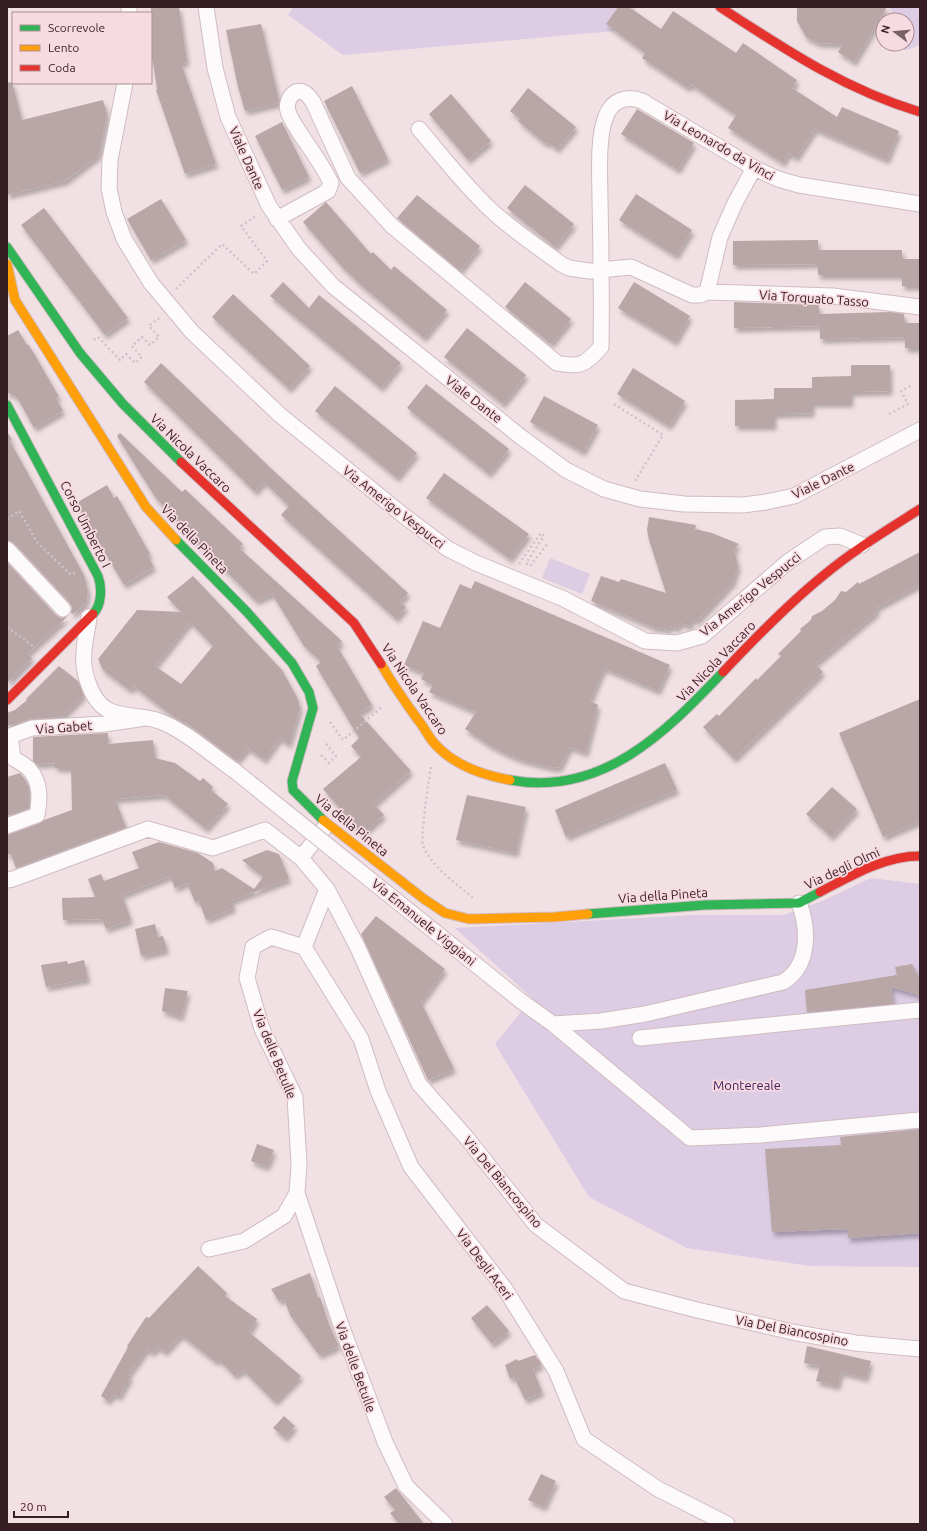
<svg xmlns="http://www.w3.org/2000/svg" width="927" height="1531" font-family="Ubuntu,sans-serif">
	<defs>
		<filter id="shadow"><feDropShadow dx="2.5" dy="4.5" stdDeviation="2" flood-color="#0004"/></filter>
	</defs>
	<rect width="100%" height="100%" fill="#f1e1e4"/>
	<!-- green -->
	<path fill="#dccce4" d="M293 7H618L606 24 615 31 343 55 288 15Z
		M890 7H920V45L905 51 903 44H907V20H895Z
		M550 558 590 574 582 594 542 578Z
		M871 878 920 884V1267L811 1266 687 1248 589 1197 495 1044 532 998 455 928 695 915H784L822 901Z"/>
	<!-- building -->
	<path fill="#b9a6a6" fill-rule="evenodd" filter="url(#shadow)" d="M151 7H179L187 62 181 63 216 164 185 174 156 90 157 89 151 50Z
		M618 7H629L661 29 673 11 736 53 743 43 797 80 792 88 837 117 842 107 899 131 887 160 815 129 796 158 789 153 783 163 728 128 736 115 691 84 688 88 642 58 645 53 606 24Z
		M797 7H887L854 62 838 52 843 44 818 43 806 37 797 21Z
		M261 24 279 100V103L245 111 238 87 226 30Z
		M12 82 22 120 103 100 107 114 99 155 65 181 7 195V83Z
		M352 86 388 159 360 173 324 101Z
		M528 88 576 127 557 149 548 142 546 144 518 121 520 119 510 111Z
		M451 94 491 141 468 160 429 114Z
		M637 109 694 143 678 170 621 134Z
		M282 122 309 177 282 190 255 136Z
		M525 185 574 224 555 247 507 208Z
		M636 194 692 230 676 256 619 220Z
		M417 195 480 246 460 271 397 218Z
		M161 199 186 240 151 260 127 219Z
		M326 202 371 254 373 252 391 270 394 266 447 310 424 338 362 286 343 268 303 222Z
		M44 208 128 318 105 335 21 225Z
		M818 240V250H902V259H920V286H902V275H818V264L733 265V241Z
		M283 282 309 308 319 295 401 363 381 388 270 296Z
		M525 282 571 319 551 344 505 307Z
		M634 282 690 316 675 342 618 308Z
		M233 294 310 366 289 389 212 317Z
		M734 302 819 305V314L891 312 904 314 905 323H920V348H905V337L820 339V326L734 328Z
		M467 328 526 375 503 404 444 357Z
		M18 330 27 345 28 344 35 355 59 397 56 398 63 411 34 428 18 399 13 394 7 393V336Z
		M161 363 276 473 408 593 400 602 406 607 396 619 281 515 289 506 264 482 255 492 144 382Z
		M851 365H890V391L851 392V403H812V413L774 414V426H735V400L774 399V388H812V377L851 376Z
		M633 368 685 401 669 426 617 394Z
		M426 384 509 449 489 474 407 408Z
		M335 386 417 453 397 478 315 411Z
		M544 396 598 425 583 452 530 422Z
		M7 431 12 440 10 441 84 575 88 591 87 600 85 604 73 614 71 613 72 607 70 603 14 543 7 540Z
		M120 433 182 492 185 489 243 544 239 548 342 641 337 646 372 705 359 713 411 771 374 804 384 815 362 834 323 789 361 757 351 746 359 738 316 666 321 662 304 646 272 594 256 601 193 539 194 538 155 497 117 436Z
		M444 473 529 534 510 559 426 498Z
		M107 485 114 498 117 496 150 554 148 556 154 567 124 585 76 503Z
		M649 517 696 525 695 529 712 533 739 544 734 549 738 567 733 582 697 621 692 619 690 626 680 623 678 628 670 626 668 630 659 627 658 629 591 601 601 576 619 582 621 579 666 593 649 540 647 530Z
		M920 552V584L876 608 877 612 815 664 823 672 734 759 703 727 717 714 719 716 756 678 757 680 781 656 778 654 801 631 800 629 811 620 812 616 822 611 835 600 841 591 846 592 858 582 859 584Z
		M7 562 56 615 61 618 67 617 27 654 32 658 7 683Z
		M193 576 282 670 297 697 300 708 289 745 280 738 264 760 248 748 237 761 185 722 184 723 175 718 134 686 130 690 103 670 98 659 137 610 181 612 167 597ZM190 622 213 646 181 684 155 666Z
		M475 581 670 665 658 691 604 668 590 701 598 705 586 753 570 747 560 767 554 768 522 760 507 754 489 745 465 729 476 712 429 692 433 685 421 679 424 673 404 665 423 621 440 628 460 584 471 589Z
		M59 666 78 681 84 695 62 717 31 719 7 726V713L15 710 27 700 26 699Z
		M920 699V821L883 837 839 733Z
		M108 733V744L153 740 155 758 175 763 200 781 203 778 213 787 211 790 228 804 206 829 164 795 115 799 126 827 16 868 11 854 7 855V835L40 823 44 820 72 810 71 768H55V763L36 764 33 761V737Z
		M665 763 677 790 566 837 555 810Z
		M20 773 25 779 29 787V808L7 816V777Z
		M832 787 857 809 831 837 806 814Z
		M467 795 526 807 516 853 456 840Z
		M159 842 198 853 213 863 215 871 222 868 254 889 263 877 242 860 267 850 279 854 289 879 231 901 234 908 206 920 199 901 195 902 187 883 175 888 170 876 122 895 131 920 106 929 102 919 63 920 62 898 95 897 88 879 101 874 104 881 139 868 132 852Z
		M376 916 445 969 421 1002 454 1069 428 1080 361 934Z
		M155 924 158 937 163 936 167 950 141 956 135 929Z
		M84 960 88 979 46 987 41 965 67 961 68 964Z
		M912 964 920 979V995L891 987 893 1004 807 1012 805 990 897 975 895 967Z
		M165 988 188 991 181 1017 162 1011Z
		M920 1129V1233L848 1238 847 1229 772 1232 765 1149 841 1145 840 1137Z
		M257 1144 274 1150 267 1167 251 1161Z
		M198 1266 227 1293 225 1296 257 1319 249 1332 301 1376 275 1402 243 1370 235 1376 218 1359 216 1362 181 1335 165 1352 157 1347 152 1353 147 1349 128 1375 131 1376 119 1397 114 1394 108 1401 101 1396 128 1347 127 1346 146 1317 149 1318Z
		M310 1273 318 1298 320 1297 328 1322 339 1346 319 1355 290 1315 284 1299 279 1301 271 1289Z
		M487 1305 509 1331 492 1344 471 1318Z
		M807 1346 871 1361 866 1378 841 1372 838 1386 816 1381 820 1366 804 1363Z
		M535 1355 542 1365 533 1369 542 1392 525 1400 514 1377 510 1379 505 1365 517 1359 518 1361Z
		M284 1416 295 1426 285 1438 273 1428Z
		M541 1474 556 1481 544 1507 528 1500Z
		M396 1488 424 1524H399L390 1513 395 1510 384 1497Z"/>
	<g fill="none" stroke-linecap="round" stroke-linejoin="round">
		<defs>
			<path id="street" d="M129 7V13
				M206 7 215 68 228 117 269 206 299 249 333 286 521 437 566 470 604 489 640 499 684 504 743 505 766 502 794 496 920 430
				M125 83 110 160 109 188 114 212 124 239 151 283 192 332 280 415 403 515 448 549 476 563 564 599 645 641 677 643 702 636 789 561 825 537 840 536 862 545
				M419 129C443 157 466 187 493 212 514 231 538 247 561 264L569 268 589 271 631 267 692 295H700L707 292 720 237 735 203 754 168
				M277 219 328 191 331 183C323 166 312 151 301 135 297 128 290 119 288 111 285 101 294 86 305 93 308 95 311 99 313 102L348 178 392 226 557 363C582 368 585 364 601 347 602 298 601 249 600 201 600 177 597 138 606 116 612 100 627 95 642 101L754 168 778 179 799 185 920 204
				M707 292 833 296 920 307
				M7 549 63 609
				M89 617C88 629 84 641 84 653 82 671 91 701 108 710 123 718 143 715 159 721 183 729 213 756 235 771
				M7 826 37 815C40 799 41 782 29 769 25 765 18 761 13 758L10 736 32 728 105 724 145 718
				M301 858 327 889 304 947
				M7 880 13 879 148 829 213 848 265 830 301 858 325 827
				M327 889 357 946 419 1084 466 1137 536 1225 624 1291 697 1310 797 1333 855 1343 920 1349
				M304 947 361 1039 378 1091 411 1167 505 1289 556 1371 584 1439 658 1489 727 1524
				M521 1001 553 1024 601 1021 645 1014 783 982C810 966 809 929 799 903
				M553 1024 690 1138 761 1135 920 1120
				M640 1038 920 1010
				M297 1193 341 1325 385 1442 406 1486 445 1524
				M209 1249 244 1241 284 1216 297 1193 299 1164 295 1097 262 1029 247 978 253 947 271 937 304 947"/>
			<path id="fast" d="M7 247 80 353 123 404 181 462
				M7 405 98 576C102 587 102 605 93 614
				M176 540 247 612 292 663 309 692 313 708 292 781 293 790 323 820
				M510 780C602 797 665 733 723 672
				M588 914 705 905 799 903 820 892"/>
			<path id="slow" d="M7 264 15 300 146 507 176 540
				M381 664C392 683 405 702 418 720 424 727 428 736 434 743 453 765 482 775 510 780
				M323 820 424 899 445 913 469 919 555 917 588 914"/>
			<path id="jam" d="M720 7C786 50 844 89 920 112
				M181 462 354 623 381 664
				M723 672C755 638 788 604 824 575 854 550 887 530 920 509
				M7 700 93 614
				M820 892C851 876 884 856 920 856"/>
		</defs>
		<!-- street casing -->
		<use href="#street" stroke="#d0bcc1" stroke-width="17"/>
		<!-- fast casing -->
		<use href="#fast" stroke="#d0bcc1" stroke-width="11"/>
		<!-- slow casing -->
		<use href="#slow" stroke="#d0bcc1" stroke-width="11"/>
		<!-- jam casing -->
		<use href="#jam" stroke="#d0bcc1" stroke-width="11"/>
		<!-- path -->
		<path stroke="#ccc4c6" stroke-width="2.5" stroke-dasharray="2 3" stroke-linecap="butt" d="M633 10 636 7
			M176 289 222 244 254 274 267 261 241 226 257 215
			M94 340 98 337 120 360 126 354 135 363 142 357 132 346 142 337 150 345 159 337 149 326 159 318
			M614 404 663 435 635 481
			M889 414 908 404 901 391 912 385
			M7 519 19 511 37 542 71 575 75 573
			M519 564 541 533 544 536 526 563 530 566 549 542
			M7 627 34 647
			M330 722 343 740 383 706
			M321 755 329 763 336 756 324 741
			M431 767C429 777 420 839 423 846 433 868 456 883 473 898"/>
		<!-- street -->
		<use href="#street" stroke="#fdfafb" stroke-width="15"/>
		<!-- fast -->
		<use href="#fast" stroke="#30b455" stroke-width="9"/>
		<!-- slow -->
		<use href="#slow" stroke="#ff9f0a" stroke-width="9"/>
		<!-- jam -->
		<use href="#jam" stroke="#e5322d" stroke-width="9"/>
		<defs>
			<path id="street-bridge" d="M235 771 521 1001"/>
		</defs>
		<!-- street-bridge casing -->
		<use href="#street-bridge" stroke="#d0bcc1" stroke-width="17" stroke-linecap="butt"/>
		<!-- street-bridge -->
		<use href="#street-bridge" stroke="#fdfafb" stroke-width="15"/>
	</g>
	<g text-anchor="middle" stroke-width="3.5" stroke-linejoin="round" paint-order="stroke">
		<!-- street labels -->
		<g font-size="13" fill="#371d24" stroke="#f8dae1">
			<text transform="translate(719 145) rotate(30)" y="5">Via Leonardo da Vinci</text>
			<text transform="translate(247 158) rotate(66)" y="5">Viale Dante</text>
			<text transform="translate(814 298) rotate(4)" y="5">Via Torquato Tasso</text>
			<text transform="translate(474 399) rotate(38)" y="5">Viale Dante</text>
			<text transform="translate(191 453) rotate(44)" y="5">Via Nicola Vaccaro</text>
			<text transform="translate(823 480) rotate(-26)" y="5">Viale Dante</text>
			<text transform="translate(394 507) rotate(38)" y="5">Via Amerigo Vespucci</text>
			<text transform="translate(86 524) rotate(63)" y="5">Corso Umberto I</text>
			<text transform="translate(195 539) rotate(46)" y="5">Via della Pineta</text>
			<text transform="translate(750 594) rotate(-39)" y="5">Via Amerigo Vespucci</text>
			<text transform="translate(716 661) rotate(-46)" y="5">Via Nicola Vaccaro</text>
			<text transform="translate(415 689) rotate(56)" y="5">Via Nicola Vaccaro</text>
			<text transform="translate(64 727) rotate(-4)" y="5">Via Gabet</text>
			<text transform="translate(352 825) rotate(39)" y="5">Via della Pineta</text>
			<text transform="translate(842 868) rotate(-25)" y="5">Via degli Olmi</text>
			<text transform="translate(663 895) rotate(-4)" y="5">Via della Pineta</text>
			<text transform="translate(424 922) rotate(39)" y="5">Via Emanuele Viggiani</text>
			<text transform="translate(275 1054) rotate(68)" y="5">Via delle Betulle</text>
			<text transform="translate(503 1182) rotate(50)" y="5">Via Del Biancospino</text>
			<text transform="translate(485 1264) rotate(53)" y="5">Via Degli Aceri</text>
			<text transform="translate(792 1330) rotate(11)" y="5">Via Del Biancospino</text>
			<text transform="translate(356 1367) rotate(70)" y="5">Via delle Betulle</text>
		</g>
		<!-- park labels -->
		<g font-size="13" fill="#3d1c5d" stroke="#f8dae1">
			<text x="747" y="1090">Montereale</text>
		</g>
	</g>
	<!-- border -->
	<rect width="927" height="1531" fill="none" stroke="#371d24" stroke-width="16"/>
	<!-- legend -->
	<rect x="12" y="12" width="140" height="72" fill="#f8dae1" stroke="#ab8e95"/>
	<rect x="20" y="25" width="20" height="6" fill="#30b455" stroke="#ab8e95"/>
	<text x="48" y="32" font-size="12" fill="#371d24">Scorrevole</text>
	<rect x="20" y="45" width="20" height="6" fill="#ff9f0a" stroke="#ab8e95"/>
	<text x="48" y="52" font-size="12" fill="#371d24">Lento</text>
	<rect x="20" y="65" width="20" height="6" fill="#e5322d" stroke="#ab8e95"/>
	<text x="48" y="72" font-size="12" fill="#371d24">Coda</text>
	<!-- north arrow -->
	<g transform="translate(895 32) rotate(286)"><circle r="19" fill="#f8dae1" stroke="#ab8e95"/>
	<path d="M0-3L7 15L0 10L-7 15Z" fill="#786267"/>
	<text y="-6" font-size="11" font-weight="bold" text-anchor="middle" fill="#371d24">N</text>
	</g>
	<!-- scale -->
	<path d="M14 1511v6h54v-6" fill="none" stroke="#371d24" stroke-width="2"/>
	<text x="20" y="1511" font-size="12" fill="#371d24" stroke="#f8dae1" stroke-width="3" paint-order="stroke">20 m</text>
</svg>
